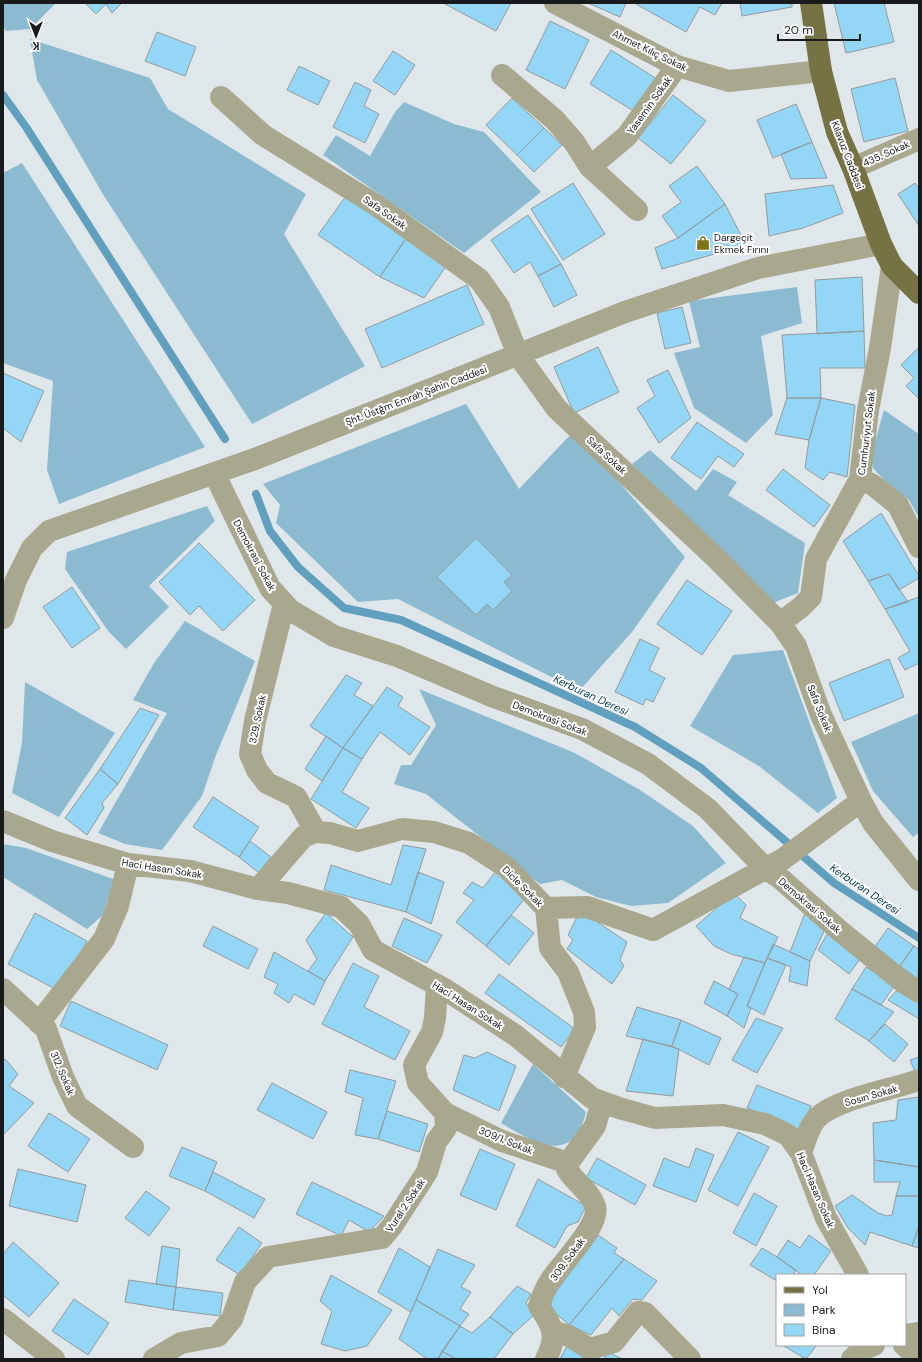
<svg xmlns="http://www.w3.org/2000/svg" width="922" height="1362" font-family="'DM Sans',sans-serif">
	<rect width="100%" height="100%" fill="#e0e7eb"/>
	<!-- green -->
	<path fill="#8bbad1" d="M3 3H56L30 29 6 31 3 27Z
		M30 39 150 78 168 109 306 194 284 234 365 366 252 424 104 196 37 80Z
		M404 102 454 124 484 132 541 192 464 253 323 155 336 135 370 156 395 112Z
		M22 163 205 447 59 504 47 470 53 381 3 363V173Z
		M797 287 802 323 761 336 773 415 746 443 694 408 674 353 700 347 689 301Z
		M466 404 519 489 574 431 685 557 632 632 579 691 398 599 358 602 276 523 280 505 263 484Z
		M884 410 919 434V518L909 500 887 483 873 468V449Z
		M650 450 696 491 713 469 737 482 728 495 805 543 798 593 770 604 632 464Z
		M207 506 215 521 149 586 169 607 126 649 109 632 65 569 67 552Z
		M185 621 255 661 216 755 202 796 162 850 125 844 98 833 167 713 133 700 154 663Z
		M783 650 837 798 818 813 759 766 690 726 733 655Z
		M25 682 115 733 59 817 12 793 22 743Z
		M419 689 575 753 640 790 693 826 726 863 668 903 631 906 596 897 562 880 540 884 426 794 394 784 401 765H411L436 725Z
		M919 713V833L913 837 873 791 851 742Z
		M3 844 26 848 116 880 102 916 87 929 3 877Z
		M533 1064 586 1112C573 1166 535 1144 501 1123Z"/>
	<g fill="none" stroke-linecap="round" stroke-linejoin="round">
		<!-- stream -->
		<path stroke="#60a0be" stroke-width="8" d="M3 95 26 127 225 439
			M256 494 270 531 298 567 344 608 401 620 635 727 701 768 834 883 919 938"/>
	</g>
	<!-- building -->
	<path fill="#94d6f5" stroke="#949a9d" d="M85 3H122L112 13 106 4 96 14Z
		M443 3H511L496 31Z
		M588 3H626L620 17Z
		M637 3H722L715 15 700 7 686 32 636 4Z
		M740 3H792V7L742 16Z
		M834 3H884L894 42 846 53Z
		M550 21 589 40 565 89 526 70Z
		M157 32 196 47 185 76 145 61Z
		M611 50 657 79 635 112 590 84Z
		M393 51 415 65 395 95 373 81Z
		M299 66 330 81 318 105 287 90Z
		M895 78 908 131 864 142 851 89Z
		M355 82 371 90 364 106 379 114 365 143 333 127Z
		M673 95 706 121 671 164 638 138Z
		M512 98 544 128 517 155 486 125Z
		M796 104 812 142 773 158 757 120Z
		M544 128 562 145 534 172 517 155Z
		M812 142 827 178 791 179 781 154Z
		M697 166 725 204 678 238 662 216 681 202 669 186Z
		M573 183 605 234 563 260 531 209Z
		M915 183 919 189V226L898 194Z
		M833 185 843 213 803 228 769 236 765 194Z
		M346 196 407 237 380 277 318 235Z
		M725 204 746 245 662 269 655 248 678 238Z
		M528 215 561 264 538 276 530 262 514 273 491 240Z
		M407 237 447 265 424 298 380 277Z
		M561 264 577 295 554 307 538 276Z
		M862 277 864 331 817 334 815 280Z
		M467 285 484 324 382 368 365 329Z
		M682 307 691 343 665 349 657 313Z
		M864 331 865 368H820L821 398H787L782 335Z
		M598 347 619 392 574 413 554 367Z
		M919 347V399L906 386 914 378 901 365Z
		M668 370 691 418 659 443 637 408 655 396 647 380Z
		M3 373 44 391 21 442 3 428Z
		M787 398H821L809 440 775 434Z
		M821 398 855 405 847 477 830 472 823 480 805 468 809 440Z
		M697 422 744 454 734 467 718 456 701 479 671 458Z
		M783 469 830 505 814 527 766 490Z
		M881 513 919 576V578L899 590 889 574 868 581 843 541Z
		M476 538 512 575 504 582 512 591 493 610 487 604 476 615 437 577Z
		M199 543 255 600 223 631 199 606 190 615 159 582Z
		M889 574 908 602 885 609 868 581Z
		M687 580 732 611 702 655 657 624Z
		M72 587 100 628 72 648 43 607Z
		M919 597V663L905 670 898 658 910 651 885 609Z
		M640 639 659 648 649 670 665 678 653 702 646 699 643 705 615 692Z
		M889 659 904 697 844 721 829 683Z
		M346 675 362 683 354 695 373 706 343 748 310 726Z
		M387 687 403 697 398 706 430 727 410 755 380 732 362 759 343 748Z
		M140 708 159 715 118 784 100 769Z
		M326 736 343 748 322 781 305 769Z
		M343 748 362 759 342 792 369 808 356 828 311 799Z
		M100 769 118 784 102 803 104 808 87 835 65 818Z
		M213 797 259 827 239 857 193 827Z
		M250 841 271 857 259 873 239 857Z
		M403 845 426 849 406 912 324 890 331 865 391 885Z
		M496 871 526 897 486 946 456 922 474 900 463 893 472 882 483 888Z
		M418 872 444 882 431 924 406 912Z
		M734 893 746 905 740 918 778 937 765 963 731 954 714 946 696 926Z
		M807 908 827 925 810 961 790 952Z
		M35 913 87 941 59 991 8 964Z
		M326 913 353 937 325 981 308 971 317 959 306 940Z
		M511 915 534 933 509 965 486 946Z
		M577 917H590L627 942 620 960 624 966 612 984 567 949 573 940 568 935Z
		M404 918 442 935 427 963 392 946Z
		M213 926 258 949 248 969 203 946Z
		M888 928 914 946 900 966 874 948Z
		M829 931 860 959 849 974 818 950Z
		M773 944 810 961 807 986 789 981 791 967 767 958Z
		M914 946 919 949 918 979 900 966Z
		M274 952 325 981 314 1005 294 994 289 1003 274 993 278 984 264 977Z
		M744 957 765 963 747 1006 751 1008 744 1028 727 1016 738 994 729 989Z
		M767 958 786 965 764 1015 747 1006Z
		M353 963 379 976 364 1007 410 1031 395 1060 322 1024Z
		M866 967 895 985 881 1005 852 989Z
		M499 974 575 1029 561 1047 485 993Z
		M714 981 738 994 727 1016 704 1003Z
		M901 986 919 999V1019L888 1000Z
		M852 989 894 1012 869 1041 835 1019Z
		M71 1001 168 1045 157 1070 60 1026Z
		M637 1007 681 1020 672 1046 626 1036Z
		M756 1018 783 1028 757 1073 732 1060Z
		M681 1020 721 1038 709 1065 672 1046Z
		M885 1024 908 1044 894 1062 869 1041Z
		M643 1039 679 1049 673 1096 626 1091Z
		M487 1052 516 1066 499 1111 453 1090 464 1055 475 1058Z
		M919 1057V1073L916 1074 910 1060Z
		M5 1059 18 1074 9 1086 34 1103 3 1135V1061Z
		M350 1070 396 1081 378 1139 355 1135 363 1098 345 1092Z
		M272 1083 327 1112 313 1139 257 1110Z
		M757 1085 811 1106 802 1131 747 1108Z
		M919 1097V1167L874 1160 873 1123 896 1120 898 1100Z
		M387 1111 428 1124 419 1152 378 1139Z
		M49 1113 90 1139 68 1172 28 1146Z
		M738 1132 769 1147 738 1206 708 1190Z
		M182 1147 217 1162 205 1191 169 1176Z
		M696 1148 714 1155 696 1202 653 1186 664 1158 689 1168Z
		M480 1149 515 1164 496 1210 460 1195Z
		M597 1158 646 1185 635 1205 586 1178Z
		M874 1160 919 1167V1196H896L900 1182H874Z
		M18 1169 86 1185 77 1222 9 1206Z
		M213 1172 265 1199 254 1218 205 1191Z
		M538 1179 586 1206 578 1222 567 1226 555 1248 516 1226Z
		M312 1182 384 1216 369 1232 349 1220 341 1236 296 1214Z
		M146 1191 170 1208 149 1236 125 1218Z
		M754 1193 777 1206 756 1246 733 1233Z
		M852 1195 878 1213 887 1216 892 1215 896 1196H919V1226L912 1246 870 1232 865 1245 848 1228 835 1206Z
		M919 1226V1248L912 1246Z
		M239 1227 262 1243 240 1275 216 1260Z
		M598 1235 617 1248 614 1253 624 1259 569 1325 546 1305Z
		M809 1235 831 1251 814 1275H802L777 1257 788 1240 800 1248Z
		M13 1242 59 1283 29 1317 3 1295V1254Z
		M162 1246 180 1249 176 1287 156 1284Z
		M399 1248 430 1267 411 1312 378 1292Z
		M762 1248 777 1257 796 1270 793 1275H777V1281L750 1265Z
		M438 1249 475 1265 461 1287 471 1292 460 1309 469 1314 460 1326 416 1300Z
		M624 1259 657 1281 642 1300 633 1299 619 1316 612 1308 591 1335 569 1325Z
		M331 1275 392 1310 367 1346 345 1351 321 1344 332 1311 320 1301Z
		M129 1280 176 1287 173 1310 125 1302Z
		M517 1286 531 1294 526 1303 534 1315 513 1334 490 1317Z
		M176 1287 223 1293 220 1316 173 1310Z
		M74 1299 109 1323 88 1355 52 1331Z
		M416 1300 460 1326 438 1359H427L399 1339Z
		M490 1317 513 1334 494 1359H456L442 1351 460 1326 472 1333Z
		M782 1345H817L806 1359Z
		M567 1346 586 1359H560Z
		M442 1351 456 1359H438Z
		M607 1351 622 1359H604Z"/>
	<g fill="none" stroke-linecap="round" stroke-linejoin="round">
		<!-- minor -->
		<path stroke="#a9a78e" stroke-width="22" d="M555 3 677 66 729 81 821 71
			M502 75 555 120 574 142 590 167 627 136 677 66
			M221 97 263 135 376 205 479 279 499 307 518 355 557 409 717 559 780 623 796 646 821 715 861 801 873 823 919 880
			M590 167 637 210
			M853 168 919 139
			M214 473 270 588 290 610 334 636 397 656 491 696 582 729 648 764 708 809 765 868 781 879 840 931 903 982 919 992
			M860 479 873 485 898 505 919 547
			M284 604 255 721 250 754 257 770 267 783 296 797 316 832
			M3 618 16 580 32 548 49 531 255 459 625 312 758 268 881 244
			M780 623 800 608 811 597 816 559 860 479 868 410 880 348 892 266
			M3 821 52 841 128 864 190 871 258 889 288 893 341 907 359 924 373 950 446 990 515 1035 592 1098 619 1108 655 1118 723 1115 765 1124 788 1135 801 1153 826 1218 858 1275
			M258 889 304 836 316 832 330 833 358 841 402 829 434 832 469 843 506 867 546 908 550 948 568 972 584 1012 585 1027 564 1077
			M546 908 587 907 653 930 783 859 861 801
			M3 989 46 1029 63 1077 77 1106 133 1147
			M39 1023 104 939 118 906 128 864
			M445 1113 502 1141 568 1163
			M801 1153C805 1142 809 1125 818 1117 839 1098 891 1090 919 1080
			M3 1319 54 1359
			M552 1331 569 1336 590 1349 614 1342 638 1312 645 1313 690 1359
			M905 1335 919 1333
			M904 1345 919 1359
			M154 1359 181 1343 218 1336 232 1319 245 1282 268 1257 382 1238 392 1226 427 1172 436 1142 446 1128 445 1113 418 1083 414 1065 432 1032 435 1018 437 985
			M546 1359C558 1336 553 1327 539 1306 542 1295 546 1287 552 1278 562 1263 601 1225 595 1206 590 1191 574 1182 567 1169L568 1163 595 1126 602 1102
			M852 1359 861 1350 874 1345"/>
		<!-- major -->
		<path stroke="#777243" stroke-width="22" d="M811 3 821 71 837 132 853 168 881 244 892 266 919 293"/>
	</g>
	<!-- icons -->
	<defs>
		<symbol id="shop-bare" viewBox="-9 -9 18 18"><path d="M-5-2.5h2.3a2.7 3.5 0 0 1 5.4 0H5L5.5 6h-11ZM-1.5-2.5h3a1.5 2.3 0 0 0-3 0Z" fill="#7d7417" stroke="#fff" stroke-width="2.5" paint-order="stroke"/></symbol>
	</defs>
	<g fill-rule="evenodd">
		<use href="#shop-bare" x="693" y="233" width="20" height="20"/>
	</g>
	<g text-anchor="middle" stroke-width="4" stroke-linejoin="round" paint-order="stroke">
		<!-- street labels -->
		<g font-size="10" fill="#181a1c" stroke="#fff">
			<text transform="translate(650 50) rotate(26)" y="4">Ahmet Kılıç Sokak</text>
			<text transform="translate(649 105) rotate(-54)" y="4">Yasemin Sokak</text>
			<text transform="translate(886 153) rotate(-24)" y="4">435. Sokak</text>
			<text transform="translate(848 155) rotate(69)" y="4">Kılavuz Caddesi</text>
			<text transform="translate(385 212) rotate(35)" y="4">Safa Sokak</text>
			<text transform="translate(416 395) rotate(-21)" y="4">Şht. Üstğm Emrah Şahin Caddesi</text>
			<text transform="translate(866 433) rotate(-83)" y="4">Cumhuriyut Sokak</text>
			<text transform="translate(607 455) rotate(43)" y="4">Safa Sokak</text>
			<text transform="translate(255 555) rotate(62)" y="4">Demokrasi Sokak</text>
			<text transform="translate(820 708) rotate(68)" y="4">Safa Sokak</text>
			<text transform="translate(550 718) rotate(21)" y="4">Demokrasi Sokak</text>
			<text transform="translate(257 719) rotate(-78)" y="4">329. Sokak</text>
			<text transform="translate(162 868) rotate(9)" y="4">Haci Hasan Sokak</text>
			<text transform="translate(523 886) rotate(45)" y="4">Dicle Sokak</text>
			<text transform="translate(810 905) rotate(41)" y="4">Demokrasi Sokak</text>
			<text transform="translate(468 1005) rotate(32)" y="4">Haci Hasan Sokak</text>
			<text transform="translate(63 1073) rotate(67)" y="4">312. Sokak</text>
			<text transform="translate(871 1095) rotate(-16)" y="4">Sosın Sokak</text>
			<text transform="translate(506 1140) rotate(22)" y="4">309/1. Sokak</text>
			<text transform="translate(816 1190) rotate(67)" y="4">Haci Hasan Sokak</text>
			<text transform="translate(405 1205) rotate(-56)" y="4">Vural 2 Sokak</text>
			<text transform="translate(567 1259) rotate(-54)" y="4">309. Sokak</text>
		</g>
		<!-- poi labels -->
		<g font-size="10" fill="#181a1c" stroke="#fff" text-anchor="start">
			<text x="714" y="241">Dargeçit<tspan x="714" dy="12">Ekmek Fırını</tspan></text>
		</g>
		<!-- water labels -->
		<g font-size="11" font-style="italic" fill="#094257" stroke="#fff">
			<text transform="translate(591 695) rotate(25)" y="4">Kerburan Deresi</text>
			<text transform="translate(865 889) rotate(34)" y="4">Kerburan Deresi</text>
		</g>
	</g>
	<!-- border -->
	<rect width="922" height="1362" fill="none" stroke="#181a1c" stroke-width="8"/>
	<!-- legend -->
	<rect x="776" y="1274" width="130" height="72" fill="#ffffff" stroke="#a3a3a4"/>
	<rect x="784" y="1287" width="20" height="6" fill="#777243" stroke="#a3a3a4"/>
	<text x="812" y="1294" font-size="12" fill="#181a1c">Yol</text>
	<rect x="784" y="1304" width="20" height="12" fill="#8bbad1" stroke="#a3a3a4"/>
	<text x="812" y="1314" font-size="12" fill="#181a1c">Park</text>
	<rect x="784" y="1324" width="20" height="12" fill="#94d6f5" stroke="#a3a3a4"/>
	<text x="812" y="1334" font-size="12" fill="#181a1c">Bina</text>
	<!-- north arrow -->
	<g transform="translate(36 36) rotate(180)" stroke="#ffffff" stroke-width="3" paint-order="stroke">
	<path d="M0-3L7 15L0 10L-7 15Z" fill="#181a1c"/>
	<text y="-6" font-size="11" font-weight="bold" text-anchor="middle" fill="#181a1c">K</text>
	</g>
	<!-- scale -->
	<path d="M778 34v6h82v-6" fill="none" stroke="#181a1c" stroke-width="2"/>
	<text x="784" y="34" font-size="12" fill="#181a1c" stroke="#ffffff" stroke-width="3" paint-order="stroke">20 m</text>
</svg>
